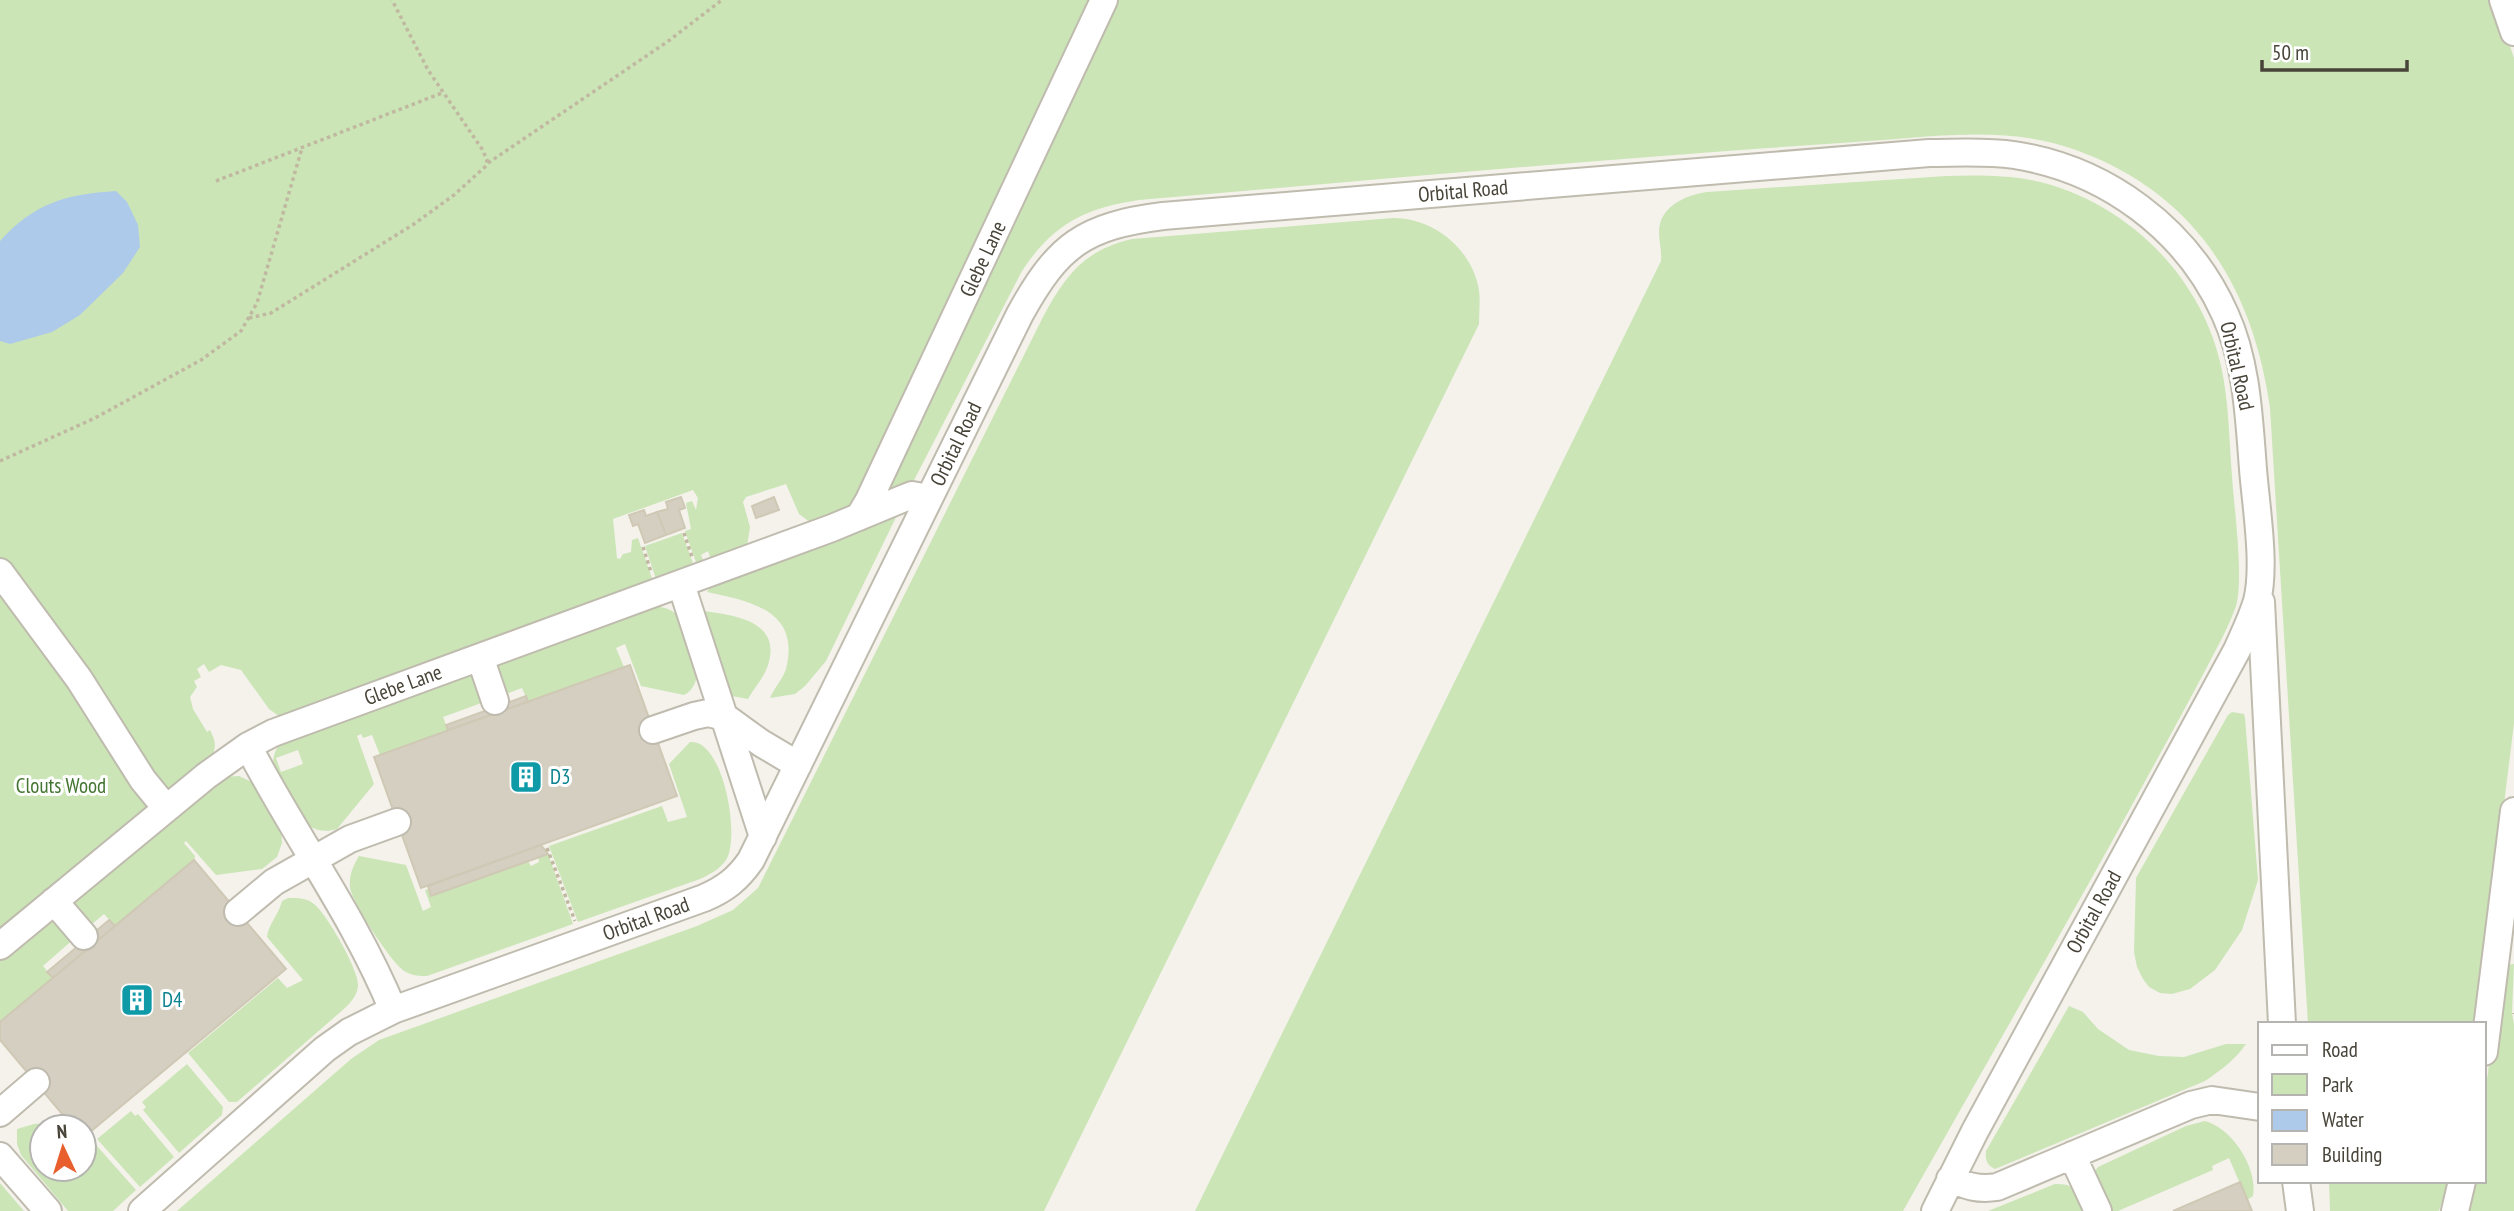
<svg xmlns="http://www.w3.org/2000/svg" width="2514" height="1211" font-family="'PT Sans Narrow',sans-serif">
	<rect width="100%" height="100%" fill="#f4f2eb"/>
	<!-- green -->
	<path fill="#cbe5b7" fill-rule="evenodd" d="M0 0H1099L857 506 811 523 799 514 786 484 746 497 743 502 750 527 747 546 712 563 708 551 701 555 705 565 698 568 685 531 691 529 686 503 692 501 696 510 698 498 693 490 613 519 617 558 620 559 623 554 631 552 632 540 638 538 654 584 283 719 269 709 241 670 221 665 209 672 204 664 197 669 201 677 194 681 197 687 190 697 193 709 207 732 210 730C216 742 217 748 210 760L0 936Z
		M1109 0H2494L2514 58V723L2477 1024H2308L2270 408C2253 287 2195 193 2076 150 2018 129 1957 134 1897 139 1854 142 1811 145 1768 148 1559 163 1349 182 1139 200 1085 208 1053 224 1022 271L911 486 879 503Z
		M1946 176C1974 175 2004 175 2031 180 2122 198 2201 274 2221 366 2229 402 2229 439 2232 476 2234 508 2244 577 2236 606 2229 626 2218 646 2208 665 2187 705 2165 745 2143 785 2065 928 1983 1069 1903 1211H1195L1661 261C1662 251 1659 242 1659 232 1659 207 1685 195 1707 192Z
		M1393 218C1433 218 1469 247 1478 285 1481 298 1479 311 1479 324L1044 1211H177L351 1059 379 1040 697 926 733 910 758 888 1043 317C1065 276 1084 250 1132 239Z
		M901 507 826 661 805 686 795 694 770 698C774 688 783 679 786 669 801 610 749 601 707 592L712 585Z
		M682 533 695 569 657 582 645 546Z
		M655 606C664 607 673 610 680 617 695 632 709 683 684 695L641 686 625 644 616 648 624 667 528 702 522 688 443 717 448 730 380 755 372 735 363 738 361 734 357 736 374 784 337 829C312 837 297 817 285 799 271 775 264 749 294 733L605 620 639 608ZM298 750 303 764 281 772 276 758Z
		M703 611C734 615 782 621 768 665 764 678 754 688 748 699L732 696 728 690Z
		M2232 712 2244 714 2245 718 2258 880 2242 930 2215 970 2190 989 2172 994 2160 993 2149 987 2143 979 2137 967 2134 952 2136 878 2228 715Z
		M690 742C723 738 741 837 726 860 720 869 709 875 700 879L578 922 549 846 662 806 668 822 687 817 669 764Z
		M239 776 256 784 281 829 282 843 277 857 262 869 216 875 186 841 184 843 195 856 194 860 115 926 104 914 86 929 73 906 77 896 221 777Z
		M548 854 573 924 427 976C420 976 413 976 406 972 393 966 351 901 350 887 349 875 353 866 359 856L406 865 423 911 431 907 425 890 429 889 431 895 528 861 531 866 539 862 538 857Z
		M288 898C298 898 307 898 314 904 326 913 359 970 358 985 358 994 351 1002 345 1008L237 1102H229L188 1053 278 978 287 988 303 980 267 937C268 925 279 914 282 901Z
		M48 922 59 923 76 937 43 966 53 978 0 1022V957Z
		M2514 964 2512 1013 2514 1024V1211H2462L2469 1181H2484V1103L2502 966Z
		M2069 1006 2083 1012 2098 1029 2129 1050 2159 1056 2184 1057 2226 1044H2246C2235 1060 2221 1070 2205 1081L1995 1169C1987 1165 1985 1160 1986 1151Z
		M187 1064 223 1107 222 1115 179 1153 143 1110 146 1107 142 1102Z
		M131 1111 135 1116 138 1114 174 1157 140 1187 97 1139Z
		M2205 1121C2232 1128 2258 1168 2253 1196L2247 1200 2229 1158 2212 1166 2213 1170 2118 1211H2107L2092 1175 2098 1167 2186 1126Z
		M57 1122 61 1127H42V1169H84V1153L86 1154 88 1152 84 1147V1141L89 1137 136 1190 113 1211H68L21 1155 17 1144V1129L34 1124Z
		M2329 1181H2448L2439 1211H2330Z
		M0 1183 24 1211H0Z
		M2055 1184C2076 1183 2082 1194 2089 1211H1988Z"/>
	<!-- water -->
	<path fill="#adcaeb" d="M116 191 127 202 138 225 140 247 123 273 80 315 52 332 10 344 0 341V241C34 203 67 194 116 191Z"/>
	<!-- building -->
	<path fill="#d5cfc1" stroke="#cfc8b5" stroke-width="2" d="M681 497 685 508 679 510 685 528 666 535 657 512 668 509 666 502Z
		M774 497 779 510 756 518 752 506Z
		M644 510 646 516 657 512 666 535 645 543 638 524 633 526 629 515Z
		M630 665 677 796 421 888 374 757Z
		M526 696 528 702 448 730 446 725Z
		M541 845 548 854 431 896 428 886Z
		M194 860 286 969 84 1137V1127H73L0 1040V1022Z
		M109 920 115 926 53 978 47 972Z
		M2240 1182 2252 1211H2173Z"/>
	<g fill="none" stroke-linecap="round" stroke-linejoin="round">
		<defs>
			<path id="minor" d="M2503 0 2514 32
				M859 517 869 500 1104 0
				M0 572 79 679 143 780 166 808
				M681 584 763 837
				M2261 602 2282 1024
				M480 657 495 701
				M653 730 694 716 708 713 725 717 761 743 798 765
				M248 746C294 835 355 917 393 1010
				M54 901 84 936
				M238 912 274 882 350 839 397 822
				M0 946 206 776 248 746 273 733 832 528 902 499 912 495 929 498
				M2484 1052 2514 811
				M0 1113 36 1082
				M2072 1155 2098 1211
				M0 1156 48 1211
				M1950 1179C1967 1186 1978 1190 1997 1187L2191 1105 2212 1100 2260 1107
				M2296 1181 2300 1211
				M142 1211 325 1049 349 1032 393 1010 704 898C725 889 738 879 751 860L1020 314C1058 245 1084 226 1163 216L1929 153C1957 153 1986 151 2014 155 2106 169 2187 229 2225 314 2247 362 2249 418 2253 469 2256 507 2266 566 2257 601 2252 618 2244 634 2237 650L1975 1131 1935 1211
				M2455 1211 2462 1181"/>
		</defs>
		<!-- minor casing -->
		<use href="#minor" stroke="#bfbbae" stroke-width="30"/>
		<!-- path -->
		<path stroke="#c0b8a0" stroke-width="3.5" stroke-dasharray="3.5 3.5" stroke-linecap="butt" d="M488 163 667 42 722 0
			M216 181 442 93
			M249 318 271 313 414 224 454 195 486 166 487 160 482 149 428 70 392 0
			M0 461 95 418 201 360 241 331 257 303 302 148
			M684 533 692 557
			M643 547 651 572
			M547 848 575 921
			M2514 1013V1014"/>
		<!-- minor -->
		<use href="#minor" stroke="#fff" stroke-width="26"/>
	</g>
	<!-- icons -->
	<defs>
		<symbol id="building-square" viewBox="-11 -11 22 22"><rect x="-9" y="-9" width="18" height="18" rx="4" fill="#0f9aa8" stroke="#fff"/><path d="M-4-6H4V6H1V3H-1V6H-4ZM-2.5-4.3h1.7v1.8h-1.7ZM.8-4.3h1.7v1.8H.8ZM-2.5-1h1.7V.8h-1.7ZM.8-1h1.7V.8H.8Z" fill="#fff"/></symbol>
	</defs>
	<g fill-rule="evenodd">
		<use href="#building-square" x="507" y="758" width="38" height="38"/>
		<use href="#building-square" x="118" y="981" width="38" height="38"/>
	</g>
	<g text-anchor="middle" stroke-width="6" stroke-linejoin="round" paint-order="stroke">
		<!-- street labels -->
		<g font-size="21" fill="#484439" stroke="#fff">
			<text transform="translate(1463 191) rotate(-5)" y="7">Orbital Road</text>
			<text transform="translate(983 259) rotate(-65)" y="7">Glebe Lane</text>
			<text transform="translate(2237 366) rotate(77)" y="7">Orbital Road</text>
			<text transform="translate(956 444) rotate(-64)" y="7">Orbital Road</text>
			<text transform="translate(403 685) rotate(-20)" y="7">Glebe Lane</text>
			<text transform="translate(2094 912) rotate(-61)" y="7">Orbital Road</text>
			<text transform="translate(646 919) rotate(-20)" y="7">Orbital Road</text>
		</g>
		<!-- culture labels -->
		<g font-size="21" fill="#0d838f" stroke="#fff" text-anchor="start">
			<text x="550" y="784">D3</text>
			<text x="162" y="1007">D4</text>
		</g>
		<!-- park labels -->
		<g font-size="21" fill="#437530" stroke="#fff">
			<text x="61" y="793">Clouts Wood</text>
		</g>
	</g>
	<!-- legend -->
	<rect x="2258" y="1022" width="228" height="161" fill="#ffffff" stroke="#b6b4b0" stroke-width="2"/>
	<rect x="2272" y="1045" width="35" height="10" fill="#ffffff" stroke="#b6b4b0" stroke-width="2"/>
	<text x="2322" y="1057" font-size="21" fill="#484439">Road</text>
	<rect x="2272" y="1074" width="35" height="21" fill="#cbe5b7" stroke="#b6b4b0" stroke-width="2"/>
	<text x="2322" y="1092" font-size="21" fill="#484439">Park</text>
	<rect x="2272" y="1110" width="35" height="21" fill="#adcaeb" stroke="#b6b4b0" stroke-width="2"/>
	<text x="2322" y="1127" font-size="21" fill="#484439">Water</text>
	<rect x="2272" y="1144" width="35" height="21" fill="#d5cfc1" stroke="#b6b4b0" stroke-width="2"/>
	<text x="2322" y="1162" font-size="21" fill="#484439">Building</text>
	<!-- north arrow -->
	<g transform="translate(63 1148) rotate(356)"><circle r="33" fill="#ffffff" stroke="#b6b4b0" stroke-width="2"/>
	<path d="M0-5L12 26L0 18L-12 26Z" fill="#e95e2d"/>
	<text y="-10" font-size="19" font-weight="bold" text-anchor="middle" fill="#484439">N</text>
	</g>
	<!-- scale -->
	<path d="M2262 60v10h145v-10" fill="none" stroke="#484439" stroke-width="3.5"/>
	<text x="2272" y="60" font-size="21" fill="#484439" stroke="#ffffff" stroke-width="5" paint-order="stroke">50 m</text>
</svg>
